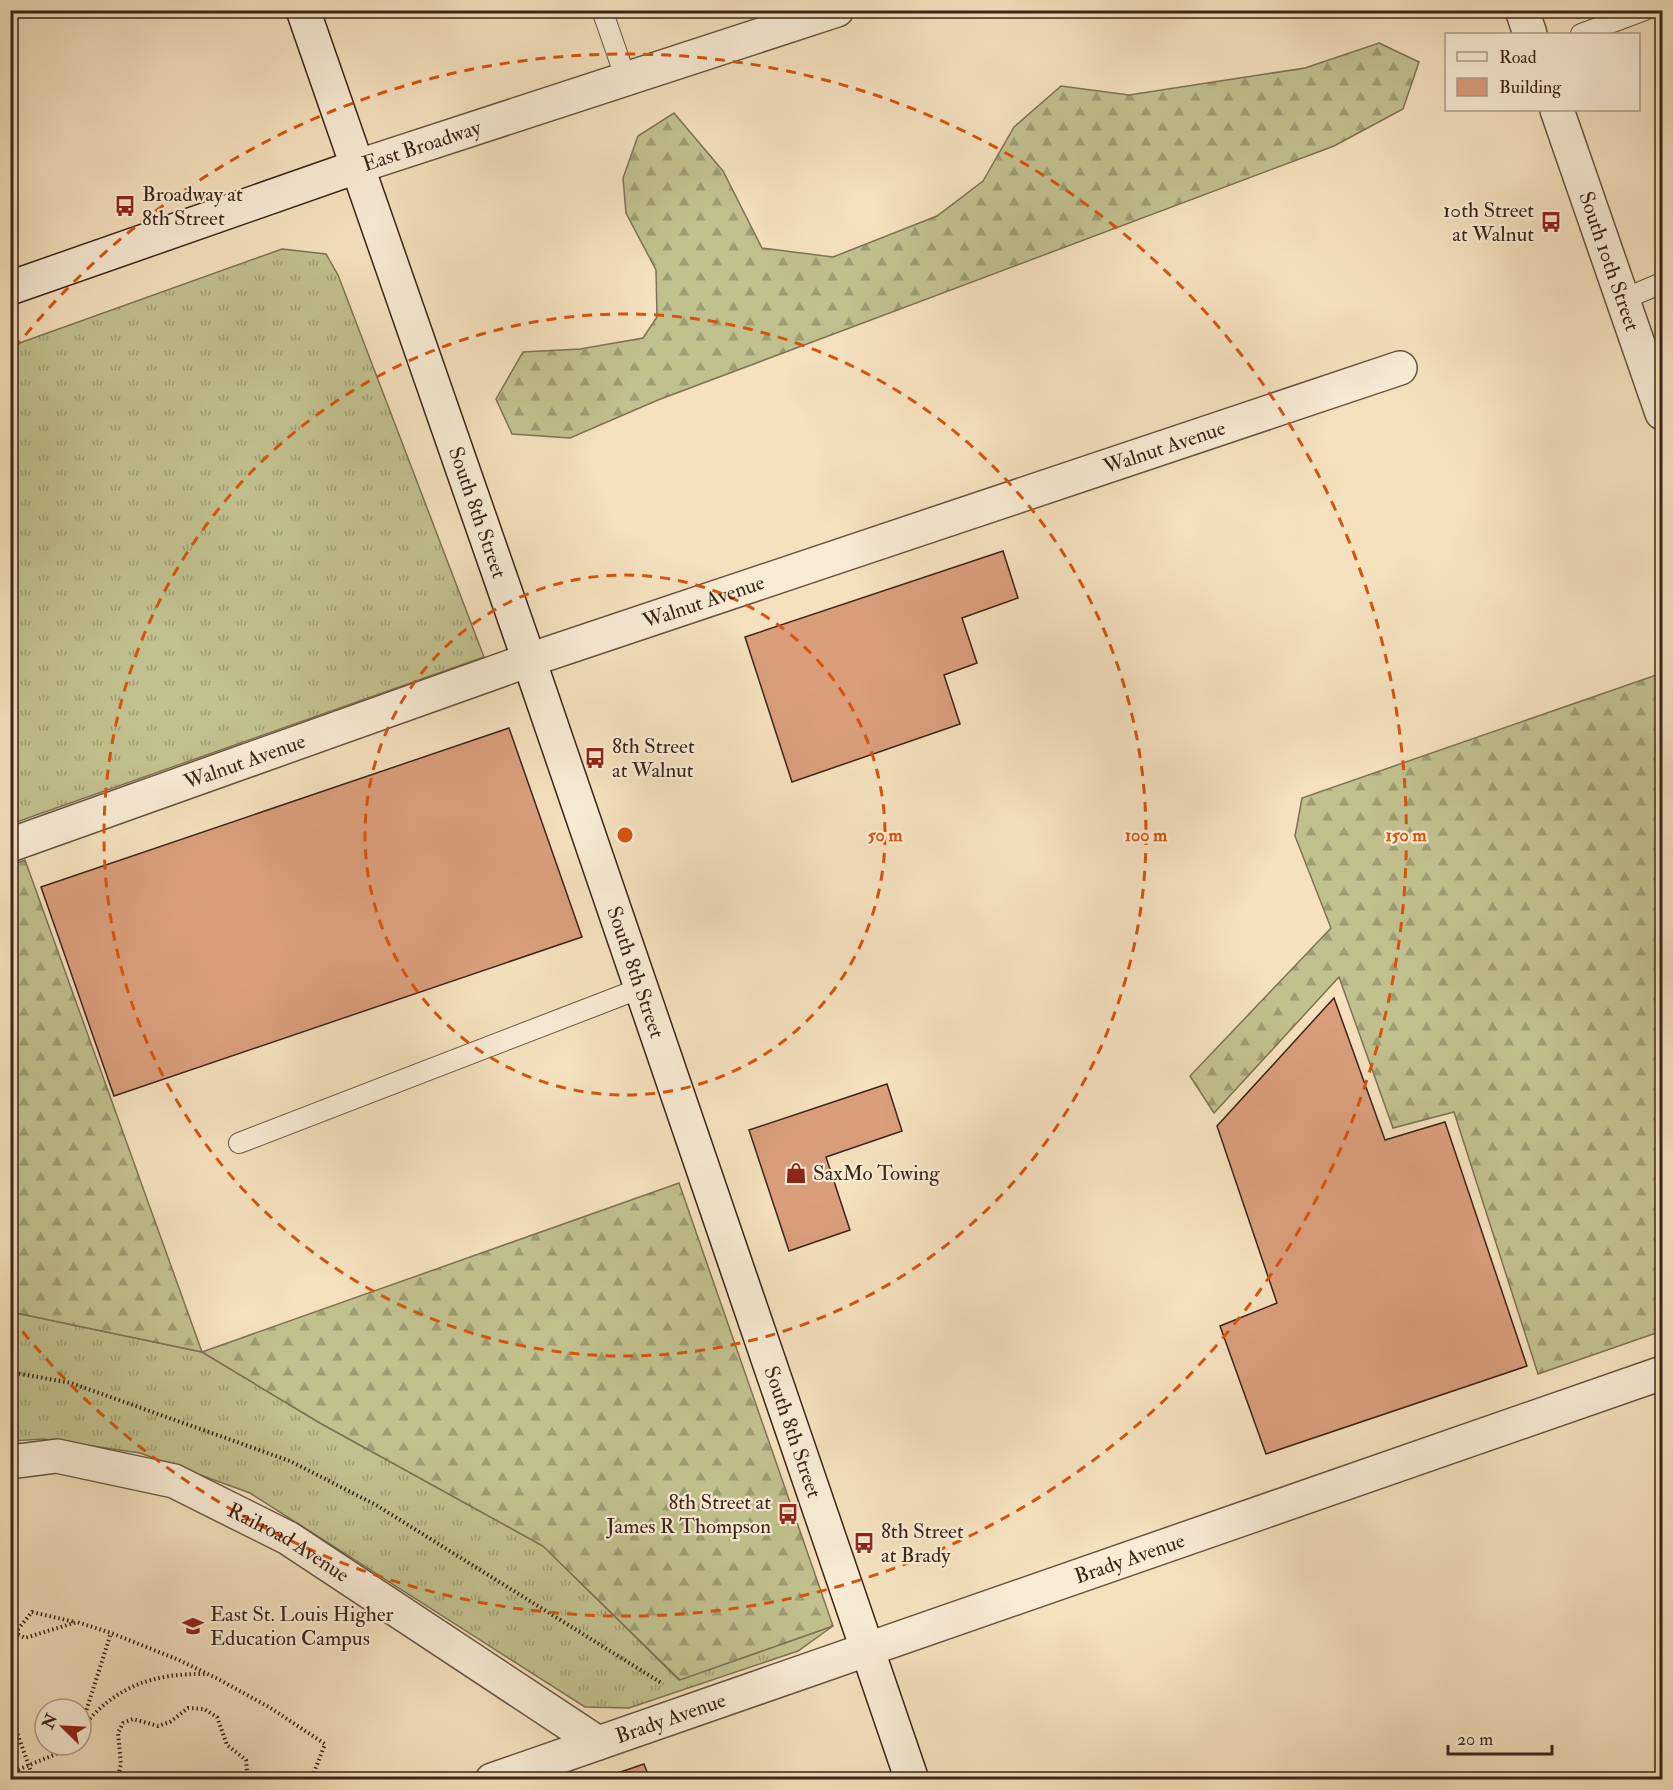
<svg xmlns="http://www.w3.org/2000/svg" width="1673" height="1790" font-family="'IM FELL Double Pica',serif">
	<defs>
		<pattern id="grass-tufts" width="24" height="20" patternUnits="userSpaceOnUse" patternTransform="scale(1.5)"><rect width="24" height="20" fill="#c1c18e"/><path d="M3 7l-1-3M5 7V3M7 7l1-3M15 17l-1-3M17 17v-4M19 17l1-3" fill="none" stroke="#9e9d73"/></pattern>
		<pattern id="forest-firs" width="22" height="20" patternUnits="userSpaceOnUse" patternTransform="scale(1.5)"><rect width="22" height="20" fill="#c1c18e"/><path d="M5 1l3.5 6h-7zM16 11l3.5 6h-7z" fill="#9e9d73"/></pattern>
	</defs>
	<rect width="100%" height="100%" fill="#f5e1be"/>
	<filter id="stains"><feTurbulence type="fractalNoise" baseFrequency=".00333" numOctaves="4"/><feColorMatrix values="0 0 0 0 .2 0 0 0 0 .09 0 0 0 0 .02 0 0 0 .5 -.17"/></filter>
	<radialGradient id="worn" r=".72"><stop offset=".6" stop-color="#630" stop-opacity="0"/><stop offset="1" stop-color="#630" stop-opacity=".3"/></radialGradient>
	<!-- grass -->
	<path fill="url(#grass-tufts)" stroke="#7e7254" stroke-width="1.5" d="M282 249 326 254 338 275 484 657 11 824V346Z
		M11 1312 202 1352 320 1423 543 1546 679 1680 833 1626 798 1651 629 1708 585 1707 250 1493 140 1453 44 1439 11 1441Z"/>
	<!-- forest -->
	<path fill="url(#forest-firs)" stroke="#7e7254" stroke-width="1.5" d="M1379 43 1419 62 1403 109 1334 146 658 400 570 438 512 434 496 399 523 352 580 349 643 338 657 317 656 270 626 213 623 178 638 136 674 113 723 171 762 248 833 257 937 216 983 181 1014 127 1061 86 1129 95 1305 68Z
		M1662 673V1331L1538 1374 1454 1112 1393 1128 1339 977 1214 1113 1190 1076 1331 928 1295 836 1302 798Z
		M25 860 202 1352 679 1183 833 1626 680 1680 543 1546 320 1423 202 1352 11 1312 10 866Z"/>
	<!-- building -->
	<path fill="#da9e7b" stroke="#3c241a" stroke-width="1.5" d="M1003 551 1018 598 962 618 977 663 944 675 960 724 792 782 745 637Z
		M509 728 582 937 114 1096 41 887Z
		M1334 998 1385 1140 1445 1122 1527 1366 1266 1454 1220 1326 1277 1303 1217 1126Z
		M887 1084 902 1131 826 1157 850 1230 789 1251 749 1130Z
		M644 1764 650 1780H597Z"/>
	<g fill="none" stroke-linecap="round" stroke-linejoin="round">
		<defs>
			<path id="service" d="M602 10 626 79
				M1581 34 1645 10
				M1624 299 1662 283
				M239 1143 641 988"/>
			<g id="minor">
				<path id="s1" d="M10 845 529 660 1400 368"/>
				<path id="s2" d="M10 1462 57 1456 174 1481 288 1538 598 1743"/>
				<path id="s3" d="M492 1780 1662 1373"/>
			</g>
			<g id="tertiary">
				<path d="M1522 10 1530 34"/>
				<path id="s4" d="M1557 110 1662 413"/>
				<path id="s5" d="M356 167 837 10"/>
			</g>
			<g id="secondary">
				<path id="s6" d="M303 10 529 660 912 1780"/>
				<path d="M10 288 356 167"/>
			</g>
		</defs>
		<!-- service casing -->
		<use href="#service" stroke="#6a5343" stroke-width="22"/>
		<!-- minor casing -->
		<use href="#minor" stroke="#6a5343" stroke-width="36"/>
		<!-- tertiary casing -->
		<use href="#tertiary" stroke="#6a5343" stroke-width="36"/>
		<!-- secondary casing -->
		<use href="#secondary" stroke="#3c241a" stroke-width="36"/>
		<!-- path -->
		<path stroke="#3c241a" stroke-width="4" stroke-dasharray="1.5 3" stroke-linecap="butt" d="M10 1372 71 1383 290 1461 376 1505 663 1684
			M15 1633 32 1612 75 1622
			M10 1635 15 1633 25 1638 77 1622 111 1633 179 1660 218 1679 269 1707 325 1744 311 1780
			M10 1713 34 1780
			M81 1727 111 1633
			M81 1729C114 1687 152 1673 206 1674
			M10 1773 56 1754 70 1745
			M95 1780 109 1775 117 1777
			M117 1780 121 1764 118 1733 123 1723 133 1719 158 1726 170 1722 188 1708 204 1709 217 1717 227 1745 246 1760 247 1771 244 1780"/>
		<!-- service -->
		<use href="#service" stroke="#f8ecd5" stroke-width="20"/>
		<!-- minor -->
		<use href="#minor" stroke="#f8ecd5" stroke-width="33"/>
		<!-- tertiary -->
		<use href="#tertiary" stroke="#f8ecd5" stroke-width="33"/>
		<!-- secondary -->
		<use href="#secondary" stroke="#f8ecd5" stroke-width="33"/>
	</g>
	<!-- distance rings -->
	<g fill="none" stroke="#d7540d" stroke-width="3" stroke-dasharray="10 8">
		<circle cx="625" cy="835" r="260"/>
		<circle cx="625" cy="835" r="521"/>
		<path d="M14 349A781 781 0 1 1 14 1321"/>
	</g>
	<!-- icons -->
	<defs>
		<symbol id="bus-bare" viewBox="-9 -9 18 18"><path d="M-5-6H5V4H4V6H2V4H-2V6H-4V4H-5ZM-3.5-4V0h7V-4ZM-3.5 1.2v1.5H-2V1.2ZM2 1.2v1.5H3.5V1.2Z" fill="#8f2418" stroke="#f8ecd5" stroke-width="2.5" paint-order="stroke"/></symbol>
		<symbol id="shop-bare" viewBox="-9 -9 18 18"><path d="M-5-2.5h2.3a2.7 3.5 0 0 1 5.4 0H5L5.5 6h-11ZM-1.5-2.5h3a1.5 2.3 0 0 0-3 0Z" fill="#8f2418" stroke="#f8ecd5" stroke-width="2.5" paint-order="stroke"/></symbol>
		<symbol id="university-bare" viewBox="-9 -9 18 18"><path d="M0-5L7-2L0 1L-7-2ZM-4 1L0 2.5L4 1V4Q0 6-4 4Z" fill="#8f2418" stroke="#f8ecd5" stroke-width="2.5" paint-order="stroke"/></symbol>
	</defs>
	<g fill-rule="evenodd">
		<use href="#bus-bare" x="110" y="191" width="30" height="30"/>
		<use href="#bus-bare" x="1536" y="207" width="30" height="30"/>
		<use href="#bus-bare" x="580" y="743" width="30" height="30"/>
		<use href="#shop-bare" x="781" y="1158" width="30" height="30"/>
		<use href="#bus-bare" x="773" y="1499" width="30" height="30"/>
		<use href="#bus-bare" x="849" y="1528" width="30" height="30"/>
		<use href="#university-bare" x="178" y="1611" width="30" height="30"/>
	</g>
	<g text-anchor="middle" stroke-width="4.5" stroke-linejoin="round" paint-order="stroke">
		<!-- street labels -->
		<g font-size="21" fill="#3c241a" stroke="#f8ecd5">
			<text dy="7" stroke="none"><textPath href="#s5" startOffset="69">East Broadway</textPath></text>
			<text dy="7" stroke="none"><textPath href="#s4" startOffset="160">South 10th Street</textPath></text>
			<text dy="7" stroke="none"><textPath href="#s1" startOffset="1221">Walnut Avenue</textPath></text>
			<text dy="7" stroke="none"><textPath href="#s6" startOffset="532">South 8th Street</textPath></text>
			<text dy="7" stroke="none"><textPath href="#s1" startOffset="735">Walnut Avenue</textPath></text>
			<text dy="7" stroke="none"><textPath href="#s1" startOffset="249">Walnut Avenue</textPath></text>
			<text dy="7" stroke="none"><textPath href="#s6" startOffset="1018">South 8th Street</textPath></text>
			<text dy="7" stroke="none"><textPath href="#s6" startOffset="1504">South 8th Street</textPath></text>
			<text dy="7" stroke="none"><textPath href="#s2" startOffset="297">Railroad Avenue</textPath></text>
			<text dy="7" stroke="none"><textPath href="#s3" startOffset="675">Brady Avenue</textPath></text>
			<text dy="7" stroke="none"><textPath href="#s3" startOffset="189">Brady Avenue</textPath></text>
		</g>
		<!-- poi labels -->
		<g font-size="21" fill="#3c241a" stroke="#f8ecd5" text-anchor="start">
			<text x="142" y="201">Broadway at<tspan x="142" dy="24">8th Street</tspan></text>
			<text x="1534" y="217" text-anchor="end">10th Street<tspan x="1534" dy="24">at Walnut</tspan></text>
			<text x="612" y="753">8th Street<tspan x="612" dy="24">at Walnut</tspan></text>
			<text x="813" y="1180">SaxMo Towing</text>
			<text x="771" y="1509" text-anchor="end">8th Street at<tspan x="771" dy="24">James R Thompson</tspan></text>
			<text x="881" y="1538">8th Street<tspan x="881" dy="24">at Brady</tspan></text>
			<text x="210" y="1621">East St. Louis Higher<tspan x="210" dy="24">Education Campus</tspan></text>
		</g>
	</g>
	<circle cx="625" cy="835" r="9" fill="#d7540d" stroke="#f8ecd5" stroke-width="3"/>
	<g font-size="18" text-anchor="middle" font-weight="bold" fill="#d7540d" stroke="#f8ecd5" stroke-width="4.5" stroke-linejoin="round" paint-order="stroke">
		<text x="885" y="841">50 m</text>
		<text x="1146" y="841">100 m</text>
		<text x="1406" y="841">150 m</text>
	</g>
	<!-- margin -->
	<rect width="1673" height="1790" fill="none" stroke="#f5e1be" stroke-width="36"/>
	<rect x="12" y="12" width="1649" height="1766" fill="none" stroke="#3c241a" stroke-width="3"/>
	<rect x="18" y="18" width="1637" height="1754" fill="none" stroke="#3c241a" stroke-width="1.5"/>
	<!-- legend -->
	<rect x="1445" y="33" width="195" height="78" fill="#f8ecd5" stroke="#ad9c8a" stroke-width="1.5"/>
	<rect x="1457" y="52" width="30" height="9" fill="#f8ecd5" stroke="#ad9c8a" stroke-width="1.5"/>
	<text x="1499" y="63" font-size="18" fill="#3c241a">Road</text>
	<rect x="1457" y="78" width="30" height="18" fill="#da9e7b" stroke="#ad9c8a" stroke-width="1.5"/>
	<text x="1499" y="93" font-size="18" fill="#3c241a">Building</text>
	<!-- north arrow -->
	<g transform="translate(63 1727) rotate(294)"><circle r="28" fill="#f8ecd5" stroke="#ad9c8a" stroke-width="1.5"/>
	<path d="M0-4.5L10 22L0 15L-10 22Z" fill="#8f2418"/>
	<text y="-9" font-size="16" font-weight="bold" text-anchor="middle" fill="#3c241a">N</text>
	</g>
	<!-- scale -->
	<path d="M1448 1745v9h104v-9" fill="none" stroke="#3c241a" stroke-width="3"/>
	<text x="1457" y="1745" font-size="18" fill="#3c241a" stroke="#f8ecd5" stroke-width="4.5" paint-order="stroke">20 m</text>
	<rect width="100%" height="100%" filter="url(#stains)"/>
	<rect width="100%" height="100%" fill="url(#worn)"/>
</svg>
